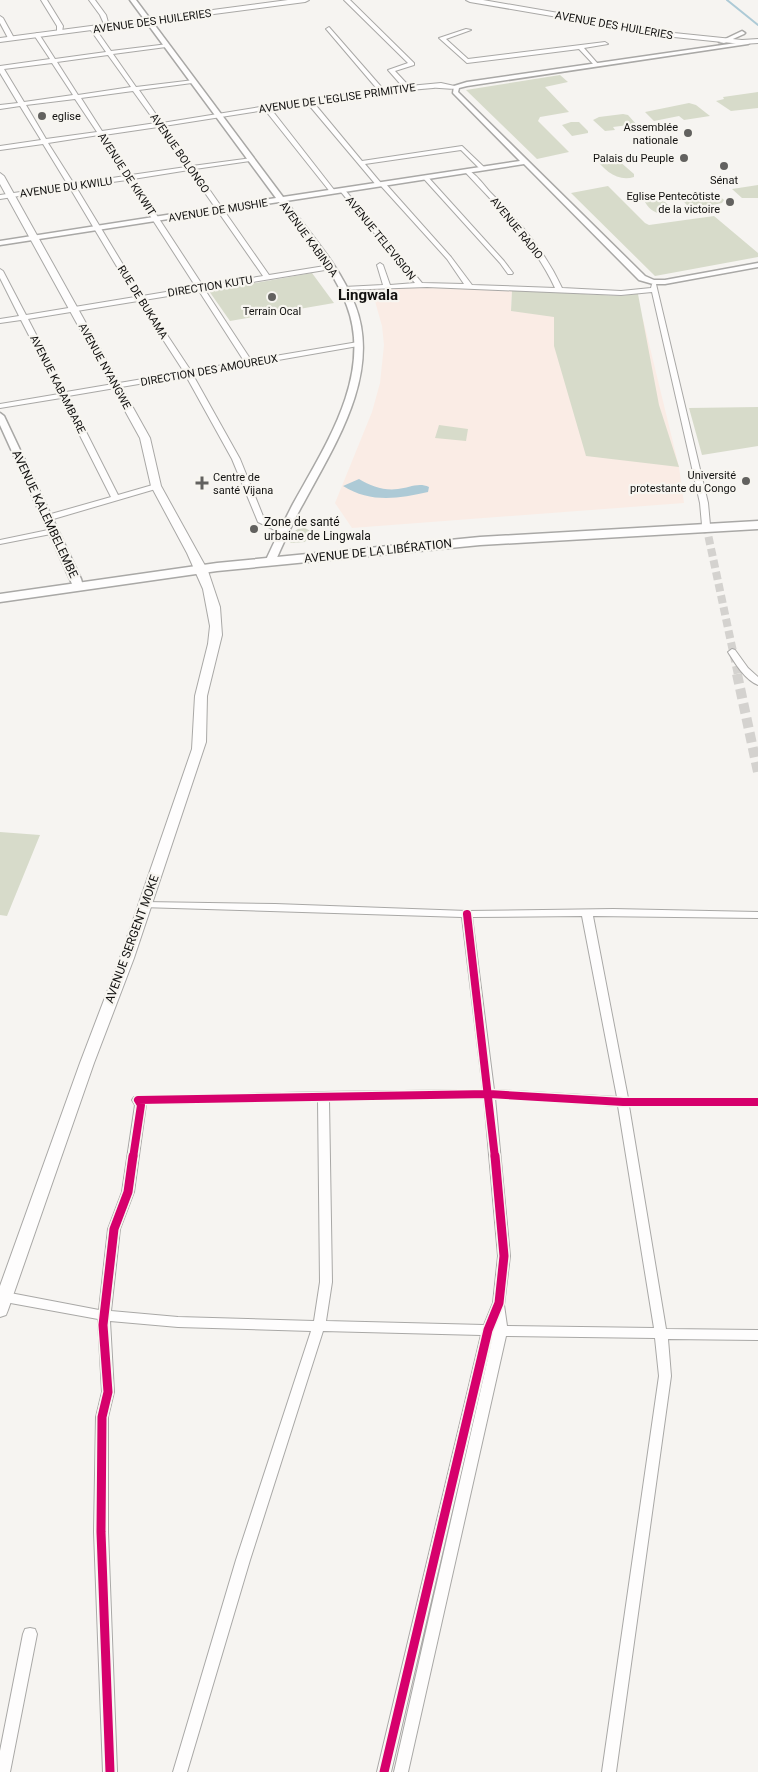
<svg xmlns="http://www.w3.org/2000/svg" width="758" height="1772" font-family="Roboto,sans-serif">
	<rect width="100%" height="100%" fill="#f6f4f1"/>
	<!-- commercial -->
	<path fill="#faece5" d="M427 285 512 288 511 311 643 319 679 467 684 503 352 528 335 503 372 412 380 383 384 345 382 326 371 287Z"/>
	<!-- green -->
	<path fill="#d7dbca" d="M560 75 568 82 545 87 569 112 540 117 538 121 569 152 537 159 466 90Z
		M758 92V108L731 111 716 101 724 99 723 97Z
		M689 103 696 105 710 116 684 120 679 116 654 121 645 112Z
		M623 114 628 115 636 124 613 127 615 130 605 131 593 120 599 117Z
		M571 122H579L588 131V133L572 136 562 125Z
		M611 154 634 174V177C618 182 604 171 595 157Z
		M758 185V198H742L732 189Z
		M608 186 645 223 649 225 714 216 758 253V257L655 276 571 193Z
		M716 193 724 200 722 203 694 209 690 208 678 196 685 194 689 197Z
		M657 200 665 202 675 212C662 216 652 214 645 202Z
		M312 273 334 303 230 321 209 291Z
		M512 290 620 296 638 294 659 405 679 467 586 456 554 346V317L511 311Z
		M758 407V446L702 455 689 408Z
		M439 425 468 429 466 441 435 438Z
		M305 528 312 532 305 542 291 543 287 539V536L298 529Z
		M0 832 40 835 7 916 0 915Z"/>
	<!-- water -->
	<path fill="#adcad6" d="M359 479C371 486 384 491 398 489 409 488 418 482 429 487L428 492C398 499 370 503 343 486Z"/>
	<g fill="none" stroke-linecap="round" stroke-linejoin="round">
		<!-- stream -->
		<path stroke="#adcad6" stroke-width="2" d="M727 0 758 25"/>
		<!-- minor-tunnel-far1 -->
		<path stroke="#d4d2cf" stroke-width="8" stroke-dasharray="8 4" stroke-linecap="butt" d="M706 525 738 675"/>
		<!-- minor-tunnel -->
		<path stroke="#d4d2cf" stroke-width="10" stroke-dasharray="10 5" stroke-linecap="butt" d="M737 674 758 772"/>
		<defs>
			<path id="minor" d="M41 0H47L63 26 62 32 57 31V26Z
				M89 0H95L106 15 109 26H105L100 15Z
				M344 0H350L414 63V65L395 71 409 86 441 83 459 87C453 91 441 87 433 88 393 91 353 97 314 103L362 161 462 146 485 168V170H481L461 150 365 164 381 183H385L451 257 472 285 555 288C534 243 500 209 466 173L465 172 468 170C476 174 484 185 490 192 519 221 545 251 562 288L621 291 651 288 652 284H656L708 503 710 525 709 527H703L702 525 700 503 652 292 621 295 427 287 342 290V288L344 287 383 285 377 265 380 263 383 265 390 285 415 283 341 192V190H345L422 283 464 284 447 259 381 186H377L308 104 271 109 335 191V193H331L265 110 164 126 192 166 252 158 253 159 250 161 195 169 269 275 331 265 334 267 331 269 205 290 251 360 358 342 362 344 358 346 193 375 240 459 265 521 288 531 287 533H281L258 522 232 459 186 376 68 396 118 495 156 484 160 486 159 488 50 520H44V516L111 497 61 398 0 408V404L59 394 21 320 0 323V319L19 316 0 278V269L3 271 26 315 135 297 70 188 0 199V195L68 185 43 144 0 150V146L41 140 20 106 0 109V105L18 103 0 73V66L50 59 34 35 37 33 39 34 55 59 106 52 90 29 93 27 95 28 111 51 168 44 169 45 166 47 113 54 136 87 194 80V82L192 83 139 90 162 123 309 99 378 90 327 30 326 29 329 27 384 90 403 87 388 70 408 63ZM108 55 131 87 78 95 57 62ZM52 63 73 95 24 102 4 69ZM133 91 156 123 102 131 81 98ZM75 99 97 132 46 139 26 105ZM158 127 186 167 131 175 104 135ZM99 135 125 176 74 184 48 143ZM189 170 263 276 203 286 133 179ZM127 180 196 287 142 296 76 187ZM199 291 244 361 191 371 144 300ZM138 301 184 372 66 392 28 319Z
				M0 16 3 18 14 38 13 39 8 38 0 23Z
				M466 29 471 30 446 39 468 59 605 42 608 44 584 48 598 64 595 66 579 49 467 63 439 38Z
				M424 177H428L504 261 513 273 512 274H508L500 263 424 179Z
				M53 529H56V533L0 544V540Z
				M732 649 735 650 748 668 758 677V685C745 680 735 663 728 652Z
				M145 902 275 904 467 911 613 909 758 912V918L593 916 628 1098H758V1106H629L666 1329 758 1330V1340L668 1339 671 1376 616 1772H602L659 1376 655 1338 506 1336 408 1772H394L493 1336 391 1772H377L481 1335 323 1331 250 1560 187 1772H173L236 1560 311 1331 178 1327 110 1321 114 1392 108 1417V1532L117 1772H103L94 1532 96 1417 102 1392 98 1319 5 1302 1 1300V1294L5 1292 99 1310 108 1229 122 1192 135 1105 132 1100 134 1097 323 1092 483 1090 462 917 141 907 140 905ZM582 916 617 1097 494 1090 472 917ZM484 1098 498 1256 493 1303 484 1325 326 1321 332 1282 329 1100ZM495 1098 618 1106 654 1328 507 1326 504 1305 510 1256ZM318 1100 320 1282 314 1321 178 1317 111 1311 120 1229 134 1192 146 1104Z
				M30 1628 35 1629 37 1634 10 1772H0V1751L23 1634 25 1629Z"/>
			<path id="tertiary" d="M130 0H136L283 197 520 161 453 93 454 86 467 82 750 41 751 42 748 44 467 86 459 88 458 92 645 276 654 280H665L758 263V267L665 284H653L639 280 524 164 286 201C310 234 340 266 355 305 382 374 334 446 303 504 292 523 284 542 275 562L273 564H267L265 562C274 543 283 523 293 504 325 446 373 375 347 306 333 267 303 235 279 202L0 245V241L276 198Z
				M742 31 745 33 744 34 724 43 719 42Z
				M0 413 4 416 81 579 83 586 81 588 78 589 73 586 0 425Z"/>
			<path id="secondary" d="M288 0H309L305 2 0 42V38Z
				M466 0H483L674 33 742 40 758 39V43L742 44 674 37 470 2Z
				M0 173 4 176 150 438 161 486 208 571 220 607 222 635 207 696 206 742 134 958 94 1063 8 1310 6 1315 0 1317V1286L80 1063 120 958 192 749 195 696 208 644 210 626 203 589 187 553 151 486 140 438 0 184Z"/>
			<path id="primary" d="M758 521V529L480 545 217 571 0 602V594L217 563 480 537Z"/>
		</defs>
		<!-- minor casing -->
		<use href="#minor" stroke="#a9a8a6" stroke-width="2"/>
		<!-- tertiary casing -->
		<use href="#tertiary" stroke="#a9a8a6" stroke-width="3"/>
		<!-- secondary casing -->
		<use href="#secondary" stroke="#a9a8a6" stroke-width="2"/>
		<!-- primary casing -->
		<use href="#primary" stroke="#a9a8a6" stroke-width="3"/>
		<!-- minor -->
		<use href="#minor" fill="#fefdfd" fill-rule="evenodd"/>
		<!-- tertiary -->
		<use href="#tertiary" fill="#fefdfd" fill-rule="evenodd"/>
		<!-- secondary -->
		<use href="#secondary" fill="#fefdfd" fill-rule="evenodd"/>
		<!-- primary -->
		<use href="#primary" fill="#fefdfd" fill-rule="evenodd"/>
		<defs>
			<path id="cycleway-far1" d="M467 914 495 1158
				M133 1158 141 1105 138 1100 489 1094 623 1102H758"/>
			<path id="cycleway" d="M110 1772 101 1532 102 1417 108 1392 103 1325 114 1229 128 1192 133 1156
				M384 1772 488 1330 499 1303 504 1256 495 1156"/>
		</defs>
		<!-- cycleway-far1 casing -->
		<use href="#cycleway-far1" stroke="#f7f5f0" stroke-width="11"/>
		<!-- cycleway casing -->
		<use href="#cycleway" stroke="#f7f5f0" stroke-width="12"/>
		<!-- cycleway-far1 -->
		<use href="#cycleway-far1" stroke="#d6006c" stroke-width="8"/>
		<!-- cycleway -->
		<use href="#cycleway" stroke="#d6006c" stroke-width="9"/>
	</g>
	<!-- markers -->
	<g fill="#62615f" stroke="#f7f5f0" stroke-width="2">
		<circle cx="42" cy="116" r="5"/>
		<circle cx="688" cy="133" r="5"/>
		<circle cx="684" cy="158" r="5"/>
		<circle cx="724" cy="166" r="5"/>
		<circle cx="730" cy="202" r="5"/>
		<circle cx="272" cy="297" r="5"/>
		<circle cx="746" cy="481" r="5"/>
		<path d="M199.5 475.5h5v5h5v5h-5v5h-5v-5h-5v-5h5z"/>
		<circle cx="254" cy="529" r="5"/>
	</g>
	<g text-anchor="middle" stroke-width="4.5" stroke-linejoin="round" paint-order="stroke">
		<!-- far-street labels -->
		<g font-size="11" fill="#131211" stroke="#f7f5f0">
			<text transform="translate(152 21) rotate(-8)" y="4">AVENUE DES HUILERIES</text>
			<text transform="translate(614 25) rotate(10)" y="4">AVENUE DES HUILERIES</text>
			<text transform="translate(337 98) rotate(-8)" y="4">AVENUE DE L'EGLISE PRIMITIVE</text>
			<text transform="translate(180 153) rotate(55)" y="4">AVENUE BOLONGO</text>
			<text transform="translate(127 174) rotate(57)" y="4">AVENUE DE KIKWIT</text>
			<text transform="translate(66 187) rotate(-8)" y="4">AVENUE DU KWILU</text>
			<text transform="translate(218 210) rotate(-9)" y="4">AVENUE DE MUSHIE</text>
			<text transform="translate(517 228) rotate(51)" y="4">AVENUE RADIO</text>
			<text transform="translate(381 238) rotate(51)" y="4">AVENUE TELEVISION</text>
			<text transform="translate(309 239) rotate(54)" y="4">AVENUE KABINDA</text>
			<text transform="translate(210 286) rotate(-9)" y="4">DIRECTION KUTU</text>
			<text transform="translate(143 302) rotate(58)" y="4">RUE DE BUKAMA</text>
			<text transform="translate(105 366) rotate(61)" y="4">AVENUE NYANGWE</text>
			<text transform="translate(209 370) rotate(-10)" y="4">DIRECTION DES AMOUREUX</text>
			<text transform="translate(58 384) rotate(63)" y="4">AVENUE KABAMBARE</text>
		</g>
		<!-- far-poi labels -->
		<g font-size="11" fill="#131211" stroke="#f7f5f0" text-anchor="end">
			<text x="52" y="120" text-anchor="start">eglise</text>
			<text x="678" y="131">Assemblée<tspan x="678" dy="13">nationale</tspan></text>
			<text x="674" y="162">Palais du Peuple</text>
			<text x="724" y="184" text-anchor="middle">Sénat</text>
			<text x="720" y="200">Eglise Pentecôtiste<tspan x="720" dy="13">de la victoire</tspan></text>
			<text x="272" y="315" text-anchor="middle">Terrain Ocal</text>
			<text x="736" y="479">Université<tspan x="736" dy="13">protestante du Congo</tspan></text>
			<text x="213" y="481" text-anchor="start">Centre de<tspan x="213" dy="13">santé Vijana</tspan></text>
		</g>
		<!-- street labels -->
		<g font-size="12" fill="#131211" stroke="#f7f5f0">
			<text transform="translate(45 514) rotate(65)" y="4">AVENUE KALEMBELEMBE</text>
			<text transform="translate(378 551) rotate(-6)" y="4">AVENUE DE LA LIBÉRATION</text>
			<text transform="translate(132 939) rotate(-70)" y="4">AVENUE SERGENT MOKE</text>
		</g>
		<!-- poi labels -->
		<g font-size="12" fill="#131211" stroke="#f7f5f0" text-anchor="start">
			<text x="264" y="526">Zone de santé<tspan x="264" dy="14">urbaine de Lingwala</tspan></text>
		</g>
		<!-- far-district labels -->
		<g font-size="15" font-weight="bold" fill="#131211" stroke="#f7f5f0">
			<text x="368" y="300">Lingwala</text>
		</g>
	</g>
</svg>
